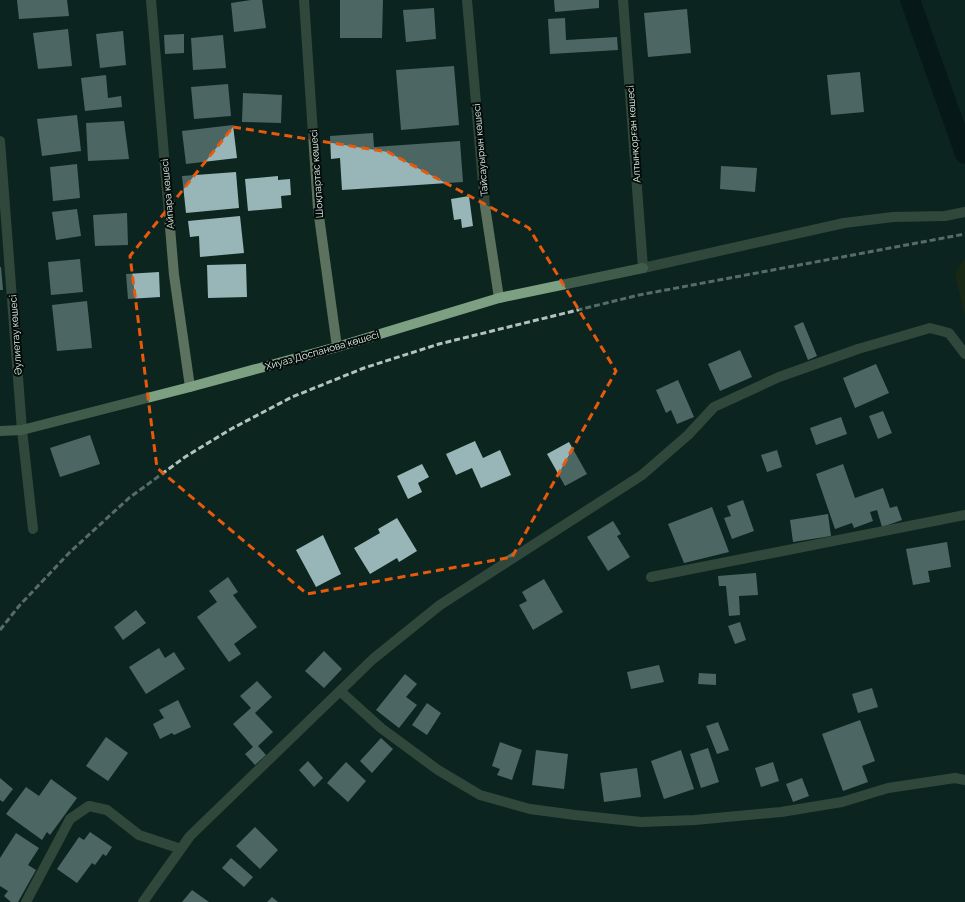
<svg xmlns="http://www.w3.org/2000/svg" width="965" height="902" font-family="Raleway,sans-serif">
	<rect width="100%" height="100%" fill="#0d251f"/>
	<!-- green -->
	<path fill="#252f08" d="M965 258V316L955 274Z"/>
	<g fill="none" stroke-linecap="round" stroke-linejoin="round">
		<!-- canal -->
		<path stroke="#000a12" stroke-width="20" d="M910 0 965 154"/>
	</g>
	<!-- building -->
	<path fill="#98b5b7" d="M17 0H67L69 16 19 19Z
		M251 0H262L266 28 234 32 231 3Z
		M340 0H383L382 38H340Z
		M554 0H599V8L555 12Z
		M434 8 436 39 406 42 403 10Z
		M687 9 691 53 648 57 644 13Z
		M565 18 566 40 617 37 618 50 550 54 548 19Z
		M68 29 72 66 38 69 33 33Z
		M123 31 126 65 100 68 96 34Z
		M184 34V53L165 54 164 35Z
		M223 35 226 68 193 70 191 38Z
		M454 66 459 125 401 130 396 70Z
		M860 72 864 112 831 115 827 75Z
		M106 75 108 98 121 96 122 107 85 111 81 78Z
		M228 84 231 116 194 119 191 87Z
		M243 93 282 95 281 123 242 122Z
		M77 115 81 151 42 156 37 119Z
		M124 121 129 159 88 161 86 123Z
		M233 125 237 158 186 164 182 131Z
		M373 133 374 147 460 141 463 182 342 190 340 158 331 159 330 136Z
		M77 164 80 198 53 201 50 167Z
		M721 166 757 168 755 192 720 189Z
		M236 172 239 208 186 213 182 176Z
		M278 176V180L290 179 291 195 281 196 282 208 248 211 245 179Z
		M469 196 473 226 462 228 461 219 454 220 451 199Z
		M77 209 81 236 56 240 52 212Z
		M127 213 128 245 95 246 93 215Z
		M240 216 244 253 200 257 199 236 190 237 188 221Z
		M80 259 83 292 51 295 48 262Z
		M246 264 247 297 208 298 207 265Z
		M0 267H1L3 290H0Z
		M159 272 160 297 128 299 126 274Z
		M87 301 92 348 57 351 52 305Z
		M803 322 817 356 808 360 794 326Z
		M740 350 752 377 720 391 708 364Z
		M876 364 889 393 855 408 843 378Z
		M678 380 694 417 677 424 671 410 666 413 656 390Z
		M883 411 892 433 878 439 869 416Z
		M841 417 847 434 816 445 810 428Z
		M90 435 100 464 60 477 50 448Z
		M475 441 483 458 500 450 511 475 481 488 472 468 456 475 446 454Z
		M569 442 587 474 565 486 547 454Z
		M777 450 782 467 767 472 761 455Z
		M422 464 429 477 418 483 422 492 408 499 397 476Z
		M843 464 855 498 883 488 890 508 897 506 902 520 882 527 877 510 870 512 873 521 854 528 852 523 835 529 816 474Z
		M743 500 754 531 732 539 724 518 731 516 727 506Z
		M712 507 729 552 684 563 668 524Z
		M828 514 831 536 793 542 790 520Z
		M397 518 417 551 399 562 397 558 370 574 354 548 380 533 378 529Z
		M613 521 621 534 617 536 630 557 608 571 587 537Z
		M323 535 341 574 316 587 296 550Z
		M947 542 951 567 928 571 930 582 913 585 906 549Z
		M756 573 758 595 739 596 740 615 729 616 726 586H719L718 576Z
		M228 577 238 592 233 595 257 627 234 644 241 654 229 662 197 617 217 602 209 591Z
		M544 579 563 612 533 630 519 605 527 601 522 592Z
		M136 610 146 623 123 640 114 627Z
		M740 622 746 640 735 644 728 626Z
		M159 648 165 658 174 652 185 669 146 694 129 667Z
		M324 651 342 669 324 688 305 671Z
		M659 665 664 682 631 689 627 672Z
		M699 673 716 674V685L698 684Z
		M405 674 417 684 406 697 417 705 399 728 376 710Z
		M257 681 272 697 255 713 273 732 258 746 266 755 255 765 245 754 253 747 233 724 251 708 240 696Z
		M872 688 878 707 858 713 852 694Z
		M178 700 191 727 174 735 172 733 160 739 153 724 164 718 159 710Z
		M427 703 441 713 427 735 412 725Z
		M860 720 875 761 862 766 868 782 843 791 822 734Z
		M718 722 729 750 717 754 706 726Z
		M106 737 128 753 108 781 86 766Z
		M381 738 393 749 372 773 360 761Z
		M500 742 522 750 512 780 497 775 500 769 492 766Z
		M708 748 719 782 701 788 690 754Z
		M536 750 568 754 564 789 532 785Z
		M681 750 694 789 664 799 651 761Z
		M308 761 323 778 314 787 299 770Z
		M346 762 366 781 348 802 327 783Z
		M773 762 779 781 761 787 755 768Z
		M637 768 641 797 604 802 600 773Z
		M0 778 13 789 3 802 0 800Z
		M802 778 809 796 793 802 786 784Z
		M51 779 77 798 50 835 47 832 42 840 6 814 26 787 39 796Z
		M255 827 278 850 260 869 236 846Z
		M90 832 112 847 106 856 103 854 95 865 92 863 77 883 57 869 79 837 84 840Z
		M16 833 39 848 28 865 36 870 18 902H11L4 896 8 891 0 886V858Z
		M231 858 253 877 244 887 222 868Z
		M192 890 209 902H182Z
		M272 897 278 902H267Z"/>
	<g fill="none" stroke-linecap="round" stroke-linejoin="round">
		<!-- street -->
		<path stroke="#5c725f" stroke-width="10" d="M151 0 174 275 190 387
			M304 0 318 209 337 347
			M467 0 485 206 499 298
			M623 0 643 268 844 223 893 217 945 216 965 212
			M0 141 22 430 33 529
			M651 577 965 515
			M340 691 381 728 438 770 480 795 530 809 575 815 641 822 695 820 781 812 842 802 888 788 955 778 965 780
			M26 902 70 819 89 806 107 810 139 835 181 849
			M143 902 190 836 373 659 440 605 642 475 688 435 714 407 779 377 858 349 930 328 949 333 965 354"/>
		<!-- secondary -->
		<path stroke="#7da082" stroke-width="10" d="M0 431 22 430 190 387 337 347 499 298 643 268"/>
		<!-- rail -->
		<path stroke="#b2c3bd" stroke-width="3" stroke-dasharray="6 3" stroke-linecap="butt" d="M0 630 19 606 70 552 129 498 185 457 231 429 292 397 364 368 439 344 639 295 965 234"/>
	</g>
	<!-- marked area -->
	<path d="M0 0H965V902H0ZM233 127 388 152 529 228 616 371 512 557 307 594 157 468 130 256Z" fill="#0d251f" fill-opacity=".55" fill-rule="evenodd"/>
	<path fill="none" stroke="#e8590c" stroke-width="3" stroke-dasharray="8 5" stroke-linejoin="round" d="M233 127 388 152 529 228 616 371 512 557 307 594 157 468 130 256Z"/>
	<g text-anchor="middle" stroke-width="4" stroke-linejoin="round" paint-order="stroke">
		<!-- street labels -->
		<g font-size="10" fill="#e3f2ed" stroke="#040c09">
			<text transform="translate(633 134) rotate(-94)" y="4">Алтынқорған көшесі</text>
			<text transform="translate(480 150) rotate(-95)" y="4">Тайсауырын көшесі</text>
			<text transform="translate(316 174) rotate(-94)" y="4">Шоқпартас көшесі</text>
			<text transform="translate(167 194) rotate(-95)" y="4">Айпара көшесі</text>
			<text transform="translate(15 335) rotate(-94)" y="4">Әулиетау көшесі</text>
			<text transform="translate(322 350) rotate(-16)" y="4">Хиуаз Доспанова көшесі</text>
		</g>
	</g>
</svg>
